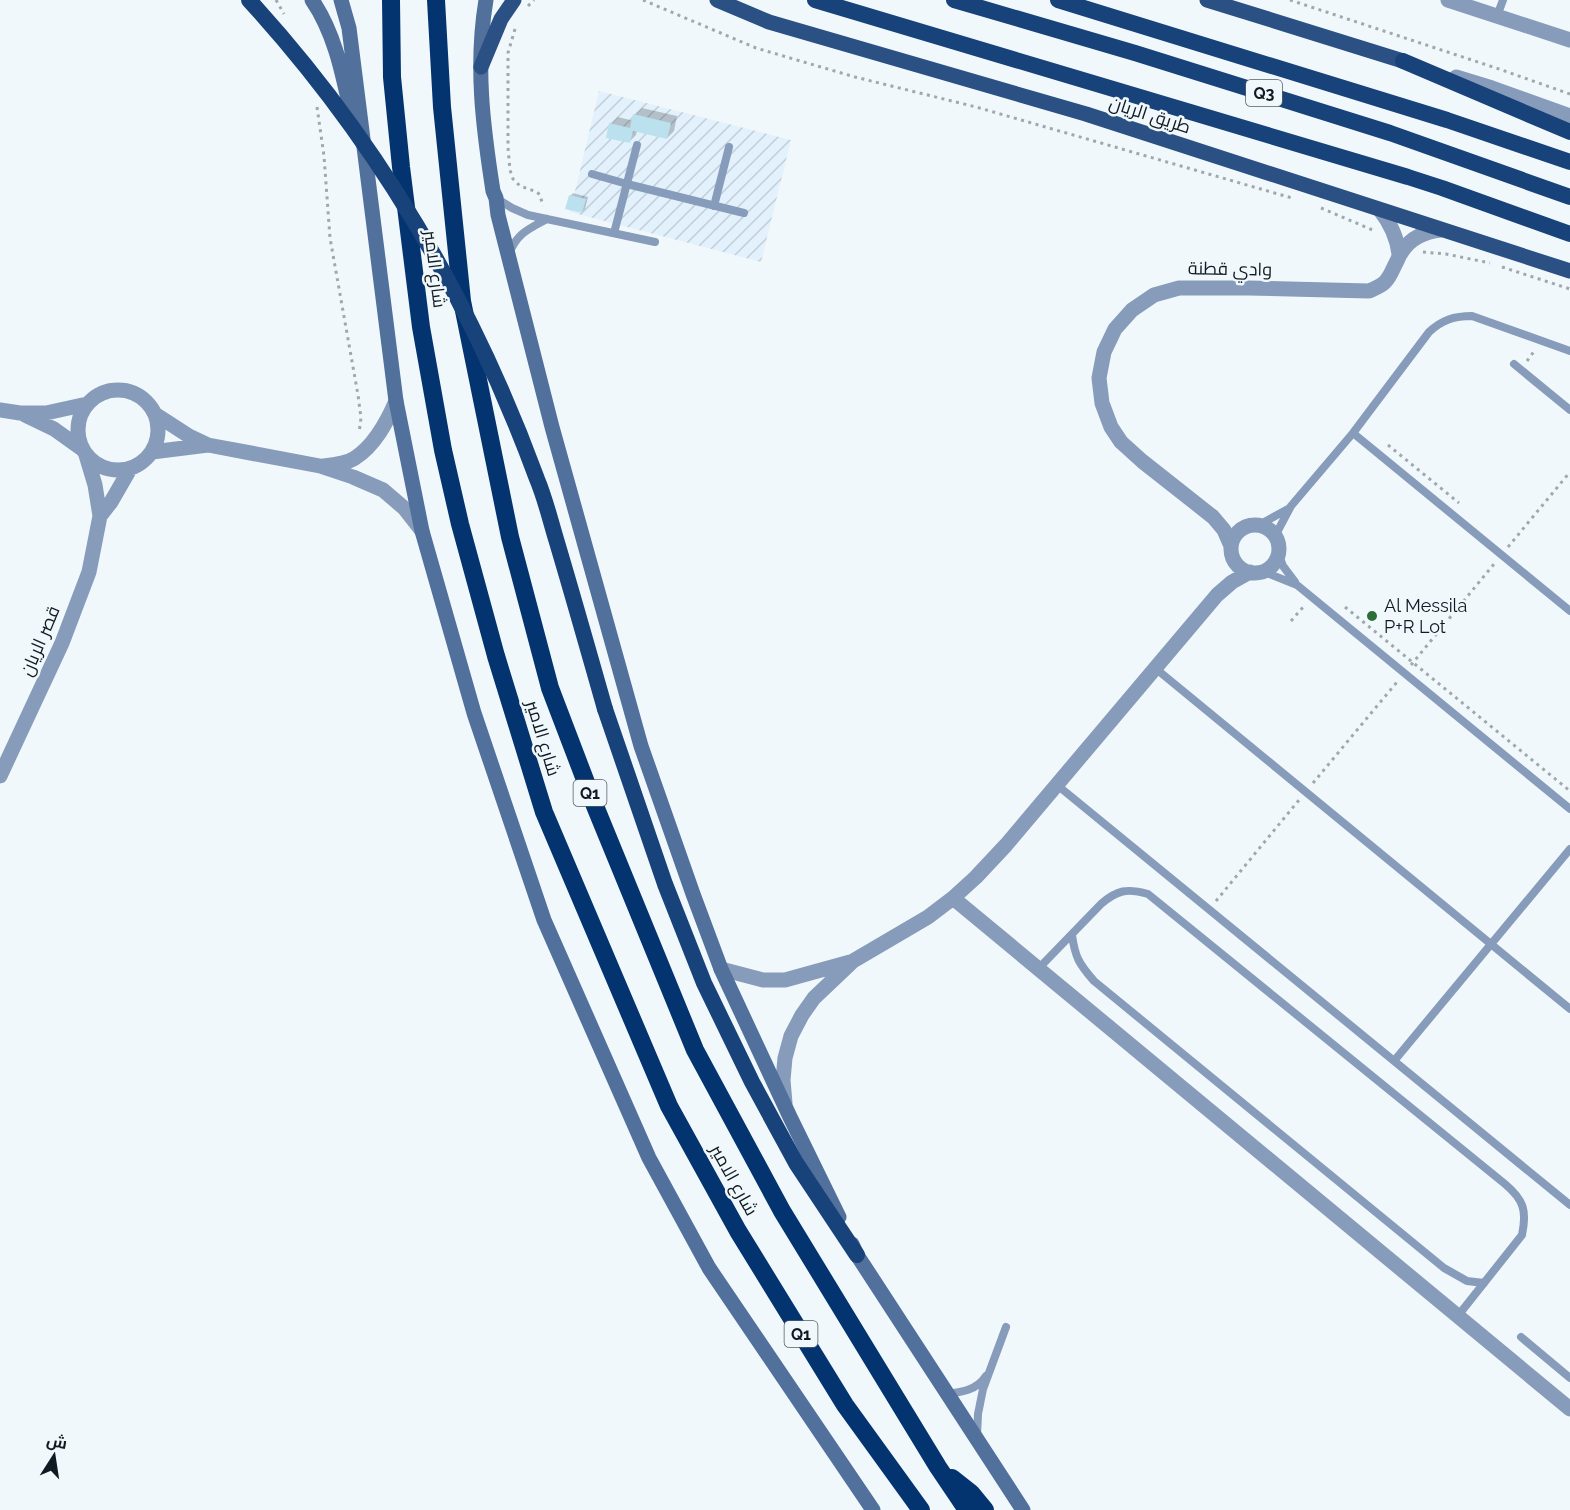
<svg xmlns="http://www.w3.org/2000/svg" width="1570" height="1510" font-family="Raleway,Cairo,sans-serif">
	<defs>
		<pattern id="industrial-furrows" width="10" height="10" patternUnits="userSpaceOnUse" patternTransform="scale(1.5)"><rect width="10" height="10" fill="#e2f1fc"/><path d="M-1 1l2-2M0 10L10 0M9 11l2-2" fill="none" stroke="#c1ced8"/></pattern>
	</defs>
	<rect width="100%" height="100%" fill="#f1f8fc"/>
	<!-- industrial -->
	<path fill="url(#industrial-furrows)" d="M599 91 791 140 761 262 570 212Z"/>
	<!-- shadow -->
	<path fill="#0003" d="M642 108 677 116 674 131 667 138 637 131 636 135 629 142 611 124 618 117 634 121 635 115Z
		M573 193 588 197 585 209 582 212 570 196Z"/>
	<!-- building -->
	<path fill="#bbe1ef" d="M633 114 671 123 667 139 633 131 630 143 606 138 609 123 630 128Z
		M569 195 586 199 582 213 565 209Z"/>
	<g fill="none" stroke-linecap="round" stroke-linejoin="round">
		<!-- path -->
		<path stroke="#9fa8ad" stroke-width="3" stroke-dasharray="3 4.5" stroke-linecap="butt" d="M276 0 284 14
			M643 0 756 48 855 77 976 107 1292 198
			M1290 0 1496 68 1570 94
			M528 6 534 0
			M515 29 508 53V148L510 170 513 179 520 186 537 192 540 195 543 206
			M317 107 324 156 330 238 358 395 361 418 359 433
			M1321 208 1375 231
			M1423 252 1446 254 1490 263
			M1502 267 1570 289
			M1527 361 1535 350
			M1388 445 1459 503
			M1508 547 1570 472
			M1345 607 1570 791
			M1291 621 1304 606
			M1411 665 1494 564
			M1313 783 1397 682
			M1216 901 1299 800"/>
		<!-- service -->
		<path stroke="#869cba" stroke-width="8" d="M1497 16 1503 0
			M592 174 627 184 744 213
			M496 198 512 208 528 215 655 242
			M714 206 729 147
			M614 233 637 145
			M509 254C517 233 529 229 547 219
			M1514 364 1570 410
			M1353 433 1570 611
			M1259 525 1288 509
			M1275 536 1291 506 1353 433 1429 332C1442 320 1454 316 1472 316L1570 351
			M1278 553 1283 566 1295 582
			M1262 571 1297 585 1570 809
			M1155 668 1570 1009
			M1057 785 1570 1205
			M1072 935C1075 957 1079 964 1094 981L1444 1268 1467 1281 1484 1283
			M1038 969 1101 904C1117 890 1127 888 1148 894L1505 1184C1524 1200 1527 1211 1522 1235L1457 1317
			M1394 1061 1570 849
			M1521 1337 1570 1378
			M947 1394C962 1392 977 1390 986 1376
			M977 1436 978 1414 983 1389 1006 1327"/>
		<!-- minor -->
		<path stroke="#869cba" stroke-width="15" d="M1448 0 1570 40
			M1456 77 1492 88 1570 116
			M1380 210C1391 224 1397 237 1399 254
			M78 430a40 40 0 1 1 80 0a40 40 0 1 1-80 0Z
			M0 410 20 413H46L87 404
			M155 414 189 436 208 445 320 466 353 477 383 490 404 508 422 531
			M25 415 54 429 82 449
			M152 452 208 445
			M323 466C334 465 346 464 355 458 375 445 387 422 396 401
			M100 516 111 502 130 469
			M1231 549a24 24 0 1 1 48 0a24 24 0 1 1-48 0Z
			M1231 546 1224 530 1213 517 1142 461 1121 442 1111 427 1102 403 1099 378 1104 352 1115 329 1132 310 1154 295 1179 288H1249L1369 291C1375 288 1380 287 1385 282 1391 276 1393 268 1397 261 1405 241 1420 232 1441 230
			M0 776 62 643 89 572 100 516 95 485 86 455
			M953 898 1570 1409
			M721 969 763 980H785L850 962
			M785 1103 783 1080 785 1058 791 1036 802 1015 814 998 853 961 928 917 953 898 976 877 1006 845 1217 595 1232 582 1250 572"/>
		<!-- secondary -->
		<path stroke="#51709b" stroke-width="15" d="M312 0C334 32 342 71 350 108
			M341 0 349 28 396 401 422 531 474 713 544 920 649 1158 709 1268 873 1510
			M486 0C475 65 483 127 493 191L496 198 498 215 552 427 641 746 693 894 721 969 790 1117 839 1217
			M852 1244 857 1255 1023 1510"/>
		<!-- primary -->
		<path stroke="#2b5084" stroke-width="15" d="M717 0 769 22 1086 114 1570 271
			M1207 0 1403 61
			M481 67 501 19 514 0"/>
		<!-- trunk -->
		<path stroke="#18427a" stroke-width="16" d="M815 0 1408 177 1442 188 1570 234
			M954 0 1135 53 1390 133 1570 197
			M1058 0 1447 120 1570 162
			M1403 61 1570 132
			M605 709 665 884 704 983 752 1082 796 1163 857 1255"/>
		<!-- motorway -->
		<path stroke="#04346f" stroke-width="18" d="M391 0 392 77 401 167 421 327 443 450 460 524 496 656 544 812 669 1106 738 1231 845 1405 921 1510
			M436 0 442 107 462 301 510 537 550 688 595 806 695 1050 782 1211 938 1467 967 1510
			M952 1478 971 1493 985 1510"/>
		<!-- trunk-bridge -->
		<path stroke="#18427a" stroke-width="16" d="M249 0C378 141 471 299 537 479 545 498 550 519 556 539 573 596 589 653 605 709"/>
	</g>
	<!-- markers -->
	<circle fill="#2a6f3a" stroke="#f1f8fc" stroke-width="2" cx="1372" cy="616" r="6"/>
	<g text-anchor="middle" stroke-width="5" stroke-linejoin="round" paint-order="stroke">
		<!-- shield labels -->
		<g fill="#f1f8fc" stroke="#535d63" stroke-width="1.5">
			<rect x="1246" y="80" width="36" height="26" rx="4.5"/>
			<rect x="573.5" y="780" width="33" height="26" rx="4.5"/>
			<rect x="784.5" y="1321" width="33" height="26" rx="4.5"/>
		</g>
		<g font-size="16" font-weight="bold" fill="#0f1a22">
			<text x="1264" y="99">Q3</text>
			<text x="590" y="799">Q1</text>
			<text x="801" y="1340">Q1</text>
		</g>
		<!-- street labels -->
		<g font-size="18" fill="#0f1a22" stroke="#f1f8fc">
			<text transform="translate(1150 115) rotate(18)" y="6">طريق الريان</text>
			<text transform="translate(435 269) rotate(83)" y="6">شارع الامير</text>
			<text transform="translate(1230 269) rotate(1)" y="6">وادي قطنة</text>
			<text transform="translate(40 641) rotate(-67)" y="6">قصر الريان</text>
			<text transform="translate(543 738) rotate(73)" y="6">شارع الامير</text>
			<text transform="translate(734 1180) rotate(61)" y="6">شارع الامير</text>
		</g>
		<!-- poi labels -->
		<g font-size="18" fill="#0f1a22" stroke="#f1f8fc" text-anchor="start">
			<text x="1384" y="612">Al Messila<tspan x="1384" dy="21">P+R Lot</tspan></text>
		</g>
	</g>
	<!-- north arrow -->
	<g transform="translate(54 1456) rotate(12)" stroke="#f1f8fc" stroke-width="4.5" paint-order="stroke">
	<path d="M0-4.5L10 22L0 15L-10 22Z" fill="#0f1a22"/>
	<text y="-9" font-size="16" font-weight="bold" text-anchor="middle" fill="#0f1a22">ش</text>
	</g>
</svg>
